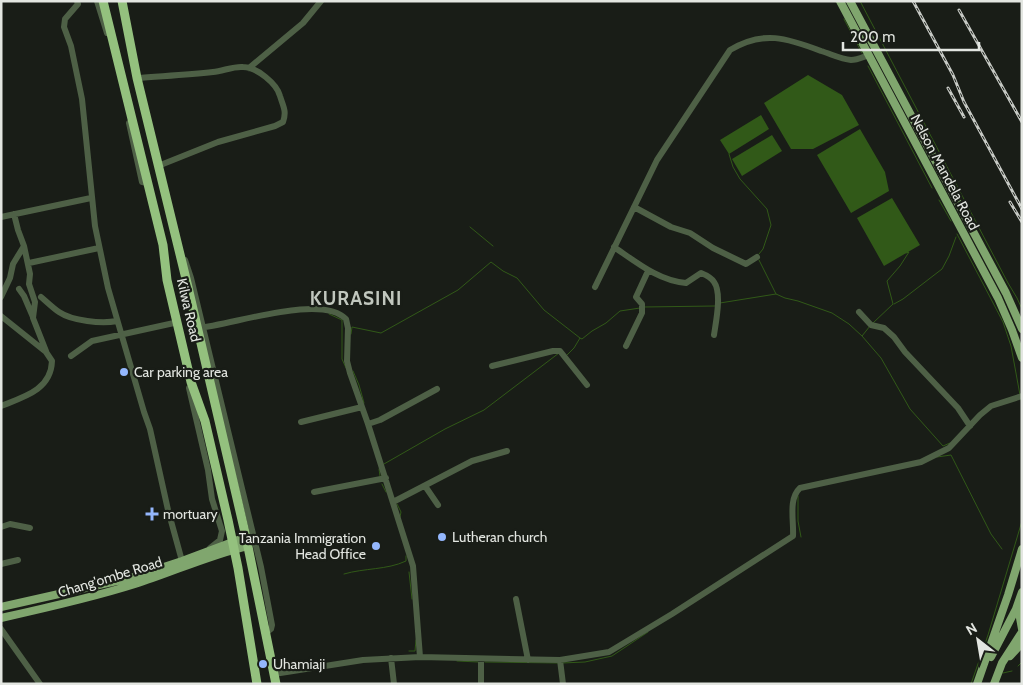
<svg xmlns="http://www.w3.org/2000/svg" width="1023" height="685" font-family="Cabin,sans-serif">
	<rect width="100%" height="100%" fill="#191d17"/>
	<!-- water -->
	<path fill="#315918" d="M808 75 842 95 859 125 813 149H791L764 103Z
		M761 115 769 129 729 154 720 140Z
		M860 129 885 172 889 191 851 213 817 155Z
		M772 135 782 151 742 176 732 159Z
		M892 198 920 245 884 266 857 218Z"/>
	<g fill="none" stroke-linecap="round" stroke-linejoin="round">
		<!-- stream -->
		<path stroke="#315918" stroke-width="1" d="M834 1 835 2
			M860 1 1008 283 1017 298 1022 309
			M844 19 862 53
			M868 66 932 188
			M729 154 733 167 740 179 767 209 771 225 763 249 759 254
			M939 200 951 221
			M470 227 493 246
			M957 234 1003 322 1011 346 1020 395
			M759 260 776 294
			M720 303 776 294 785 298 798 301 832 313 849 324 862 336
			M894 304 903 299 942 269 949 256 956 237
			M644 307 715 306
			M329 314 342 320V359L346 368
			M873 323 893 304 887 281 900 266 909 252 906 253
			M870 326 862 336 881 358 910 409 943 446 950 443
			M351 334 352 327 381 333 458 290 491 262 503 271 517 278 544 310 580 338
			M567 355 574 348 580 338 582 339 592 331 606 323 620 311 640 308
			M353 371 359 385 364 403
			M1021 398 1022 406
			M937 457 951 455 991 534 1002 549
			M384 464 445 429 484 410 559 353
			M379 469 380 476
			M382 484 386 492
			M798 496V521L801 537
			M397 504 401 512 400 517
			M409 572 412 599
			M344 574C364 568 387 570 406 561V556
			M409 651H415L416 640
			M457 661 478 662
			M485 662 558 663
			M562 663 585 662 612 656 648 632
			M1018 666 1022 662
			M1003 673 1012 671
			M971 684 988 635 1022 521"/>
		<!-- minor -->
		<path stroke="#4e6046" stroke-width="6" d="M77 1 78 4 65 19 64 27 71 46 82 99 95 226 108 288 144 412 150 429 168 510 182 561
			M97 1 107 33
			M249 68 303 23 321 1
			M137 78C162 76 188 75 213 72 223 71 234 66 243 67 257 67 277 84 280 96 283 106 287 111 283 122L275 126 218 142 158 166
			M129 123 142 182 148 183
			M634 207 671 227 690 233 713 248 746 264 757 257
			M1 217 91 198
			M24 246 30 274 29 284 35 302 33 318 46 351
			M614 247C636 262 659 281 686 283L701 273C706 275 711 277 714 282 722 293 716 321 714 335
			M185 260 191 278 261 567 272 625 271 629 266 633
			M29 263 99 248
			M595 287 657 160 730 50C763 30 787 38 821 51 831 54 841 59 851 60 857 60 863 57 869 55
			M19 289 24 296 33 317
			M1 297 10 278 13 264 24 246 18 230 14 214
			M41 297C47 302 53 308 59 312 72 321 102 324 117 321
			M859 312 871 325 884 328 894 337 905 352 958 408 970 426
			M1 316 46 352 52 361C51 390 24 397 1 406
			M198 328C233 325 321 293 346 319L348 328 347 361 350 373 368 424 413 566 420 657
			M626 346 642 313V304L636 297 648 271
			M71 356 92 341 174 323
			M492 366 553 351H560L587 385
			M189 388 208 470 212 499 222 531 220 540 210 548
			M301 422 362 407
			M368 424 380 420 437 389
			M425 486 438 505
			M314 492 386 478
			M393 502 472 461 507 451
			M1 527 10 524 30 528
			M1 564 18 560
			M516 599 528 660
			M1 629 40 684
			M391 658 394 684
			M481 659V684
			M560 660 563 684
			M274 674 363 660 420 657 560 660 609 652 672 614 793 536C794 521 788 499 800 488L921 462 949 448 980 415 991 406 1022 396"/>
		<!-- major -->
		<path stroke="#80a66e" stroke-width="8" d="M840 1 998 298 1012 330 1022 358
			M850 1 1006 293 1022 329
			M1022 602 1020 618 1022 629
			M1 607 130 578 182 561 246 537
			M1 618C46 608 91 598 135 584 173 572 209 555 248 546
			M1010 656 1022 643
			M991 657 1016 609 1022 592
			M977 684 1008 595 1022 549
			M994 684 1002 663 1022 632"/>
		<!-- highway -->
		<path stroke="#94c17e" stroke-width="9" d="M103 1 163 245 167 280 191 382 205 421 228 520 238 568 257 684
			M122 1 137 78 187 283 246 537 276 684"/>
		<defs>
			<path id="rail" d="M913 1 953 75 964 102 1022 209
				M959 10 1022 122
				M948 88 964 117
				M1010 202 1022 222"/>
		</defs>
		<!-- rail casing -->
		<use href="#rail" stroke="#c7cac5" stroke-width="3"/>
		<!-- rail -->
		<use href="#rail" stroke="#191d17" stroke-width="1" stroke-dasharray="4" stroke-linecap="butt"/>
	</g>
	<!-- markers -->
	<g fill="#94b7fd" stroke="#191d17" stroke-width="2">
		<circle cx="124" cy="372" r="5"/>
		<path d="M149.5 506.5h5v5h5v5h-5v5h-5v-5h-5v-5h5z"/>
		<circle cx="442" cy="537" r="5"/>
		<circle cx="376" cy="546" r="5"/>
		<circle cx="263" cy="664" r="5"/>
	</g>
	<g text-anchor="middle" stroke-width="4.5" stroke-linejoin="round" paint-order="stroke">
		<!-- street labels -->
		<g font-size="14" fill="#e3e6e1" stroke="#191d17">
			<text transform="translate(945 172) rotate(62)" y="5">Nelson Mandela Road</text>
			<text transform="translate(189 310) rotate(77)" y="5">Kilwa Road</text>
			<text transform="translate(110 577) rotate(-17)" y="5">Chang'ombe Road</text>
		</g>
		<!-- poi labels -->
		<g font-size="14" fill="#e3e6e1" stroke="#191d17" text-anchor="start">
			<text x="134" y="377">Car parking area</text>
			<text x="163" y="519">mortuary</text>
			<text x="452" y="542">Lutheran church</text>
			<text x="366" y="543" text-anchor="end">Tanzania Immigration<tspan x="366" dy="16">Head Office</tspan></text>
			<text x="273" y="669">Uhamiaji</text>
		</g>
		<!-- district labels -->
		<g font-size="19" font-weight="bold" letter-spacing="1" fill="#c1c7be" stroke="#191d17">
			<text x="356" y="305">KURASINI</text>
		</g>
	</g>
	<!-- border -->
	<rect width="1023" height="685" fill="none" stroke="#e3e6e1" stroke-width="5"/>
	<!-- north arrow -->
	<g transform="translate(978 640) rotate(329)" stroke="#191d17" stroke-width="4" paint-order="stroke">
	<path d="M0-4L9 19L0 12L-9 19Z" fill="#e3e6e1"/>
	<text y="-8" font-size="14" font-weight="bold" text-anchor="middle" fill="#e3e6e1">N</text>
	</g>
	<!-- scale -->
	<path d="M843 42v8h136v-8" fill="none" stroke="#e3e6e1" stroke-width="2.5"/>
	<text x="850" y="42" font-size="15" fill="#e3e6e1" stroke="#191d17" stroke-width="4" paint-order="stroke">200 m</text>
</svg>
